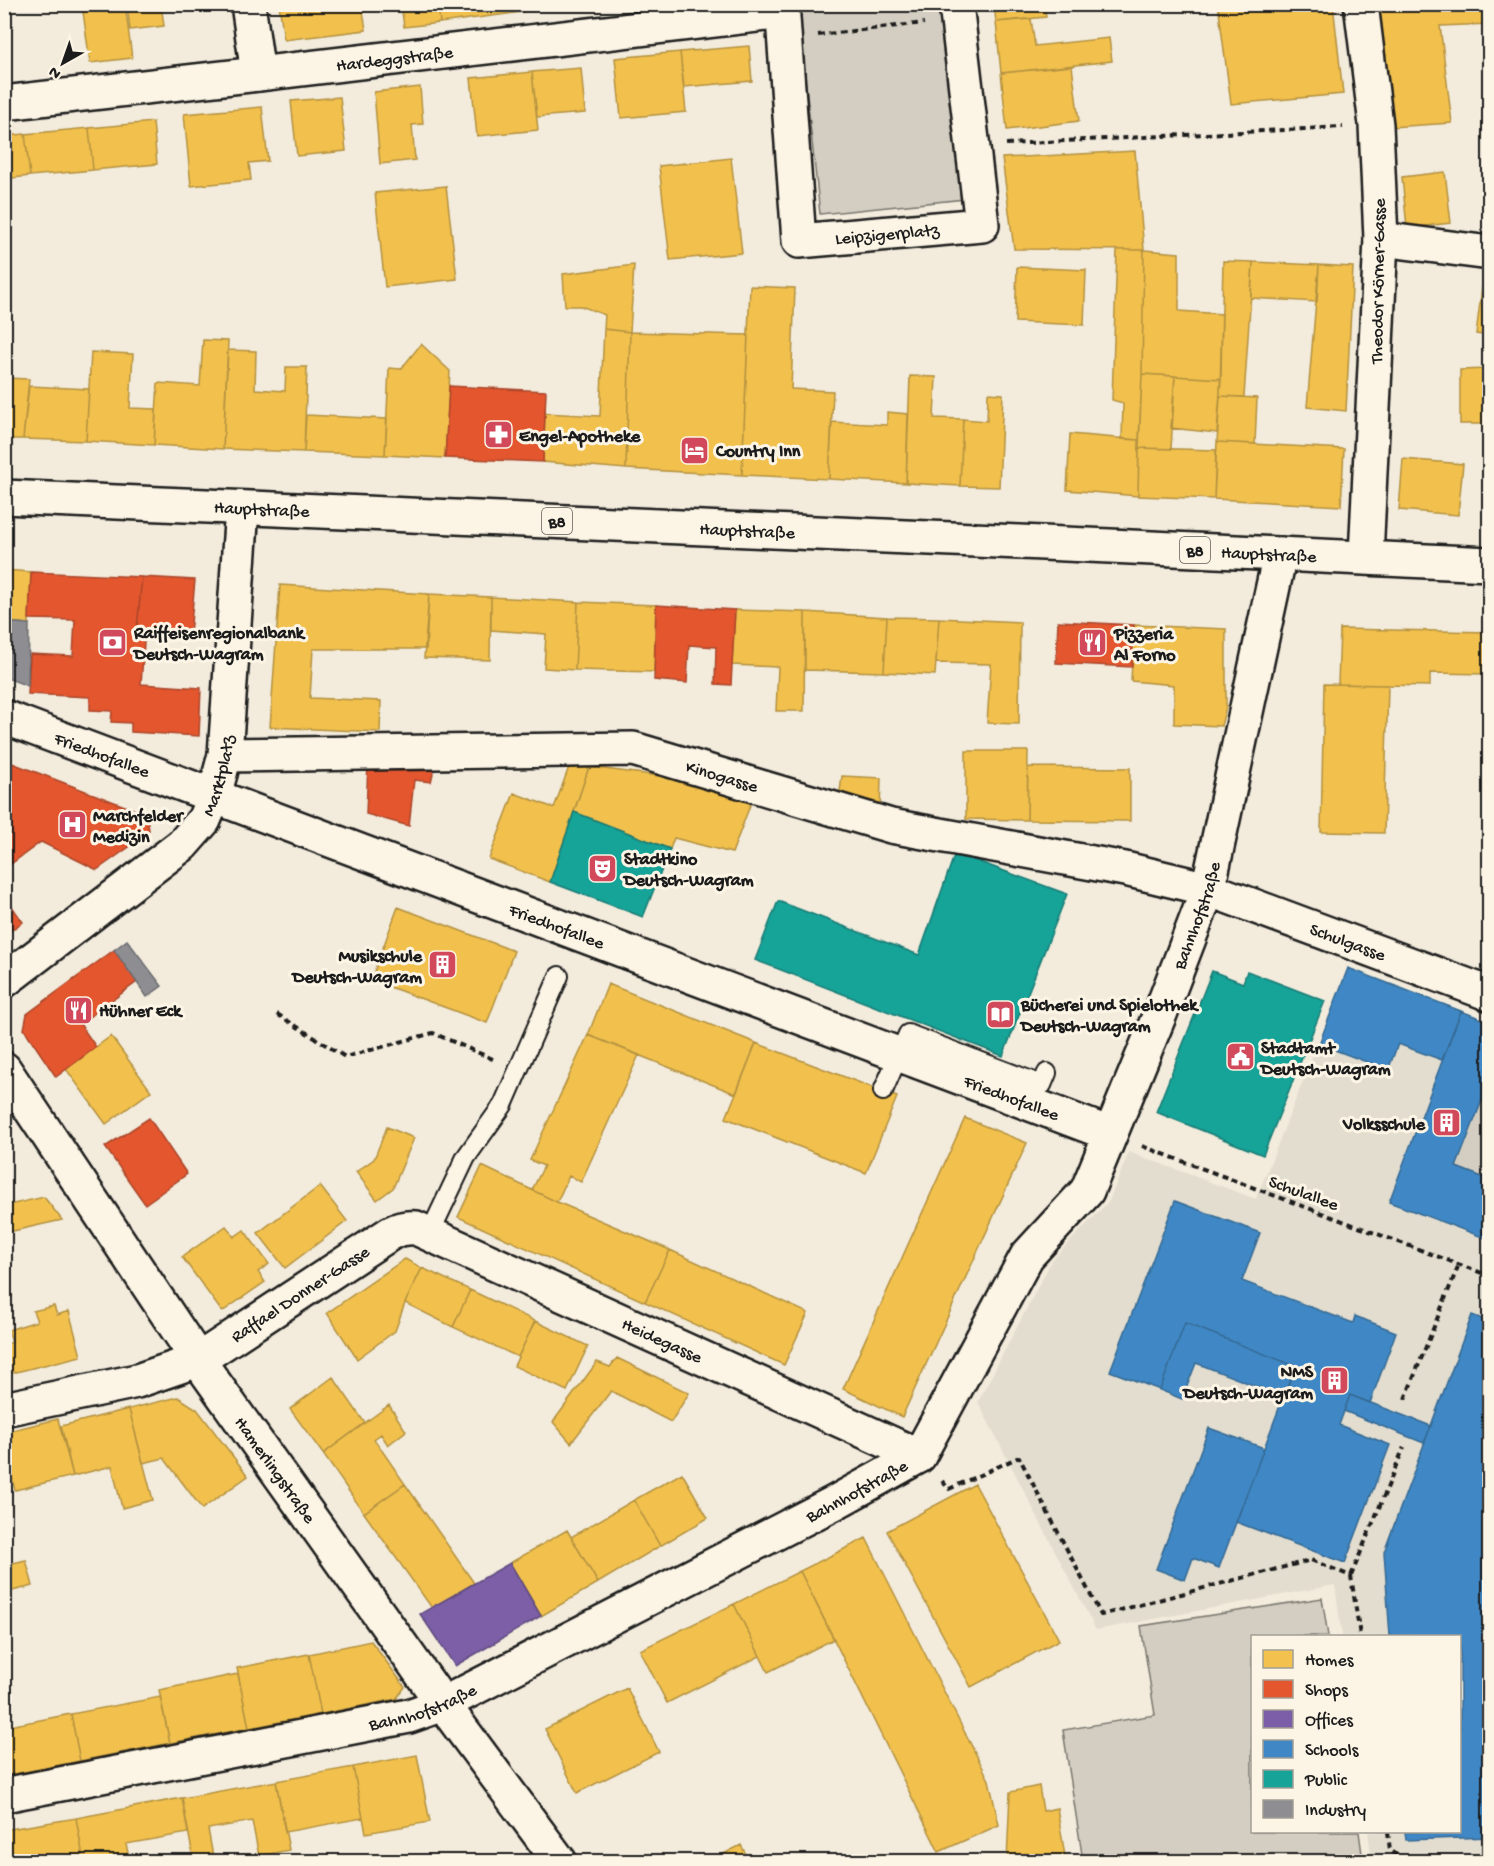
<svg xmlns="http://www.w3.org/2000/svg" width="1494" height="1866" font-family="'Gochi Hand',sans-serif">
	<rect width="100%" height="100%" fill="#f3ecdd"/>
	<filter id="ink" filterUnits="userSpaceOnUse"><feTurbulence type="fractalNoise" baseFrequency=".0167" numOctaves="2"/><feDisplacementMap in="SourceGraphic" scale="12" xChannelSelector="R" yChannelSelector="G"/><feConvolveMatrix kernelMatrix="1 2 1 2 8 2 1 2 1" color-interpolation-filters="sRGB"/></filter>
	<g filter="url(#ink)">
		<!-- built -->
		<path fill="#e3ddcf" d="M1348 968 1489 1022V1861H1372L1368 1832H1460V1636H1342L1335 1585 1096 1630 978 1402 1052 1260 1109 1201 1129 1152 1256 1199Z"/>
		<!-- green -->
		<path fill="#d3cec1" stroke="#78756e" stroke-width="1.5" d="M797 5H943L965 199 820 214Z
			M1489 1080V1180L1456 1167Z
			M1322 1598 1328 1636H1252V1832H1359L1363 1861H1083L1063 1730 1155 1715 1141 1626Z"/>
		<!-- homes -->
		<path fill="#f2c14e" stroke="#b2903f" stroke-width="1.5" d="M82 4H125L132 58 90 63Z
			M127 4H161L164 26 130 30Z
			M279 4H362L366 30 284 40Z
			M401 4H438L440 23 404 27Z
			M438 4H513L514 13 440 23Z
			M513 4H580L514 13Z
			M994 4H1044L1046 17 996 22Z
			M1218 4H1333L1343 94 1231 104Z
			M1376 4H1490V24L1440 26 1452 123 1391 127Z
			M1031 19 1035 46 1109 38 1112 61 1001 73 996 22Z
			M749 46 752 81 684 87 680 52Z
			M680 52 686 112 621 118 615 58Z
			M1072 66 1079 121 1007 130 1001 73Z
			M581 68 585 113 537 117 532 72Z
			M532 72 538 130 477 136 471 78Z
			M420 87 423 124 412 125 415 160 380 164 374 92Z
			M340 97 346 151 297 156 291 101Z
			M262 107 268 161 249 163 251 180 191 186 184 114Z
			M153 122 157 164 93 170 89 128Z
			M89 128 93 170 30 176 25 134Z
			M25 134 30 176 4 179V136Z
			M1135 151 1144 250 1014 249 1002 158Z
			M731 158 742 253 670 260 659 166Z
			M1445 172 1451 223 1407 228 1402 177Z
			M446 186 457 279 385 287 375 193Z
			M1117 250H1144L1142 374 1139 440 1122 439 1123 403 1112 400Z
			M1144 250 1179 253V311L1222 314 1221 379 1142 374Z
			M1223 261 1253 262 1244 397 1220 396Z
			M1253 262 1319 265 1317 302 1251 298Z
			M634 265 630 332 604 329 605 315 581 306H565L563 274Z
			M1319 265 1353 267 1346 411 1307 407Z
			M1017 267 1086 270 1084 325 1015 322Z
			M750 286 795 288 791 389 833 391 829 479 742 475Z
			M1482 287 1490 288V336L1476 334Z
			M604 329 630 332 626 469 543 462 545 413 600 416Z
			M630 332 748 335 742 475 626 469Z
			M203 340 228 341 223 449 154 445 158 383 200 386Z
			M421 344 450 371 445 458 385 455 389 368 401 369Z
			M228 350 256 351 255 389 285 391 286 367H307L304 452 223 449Z
			M91 352 133 354 130 408 156 409 154 445 86 441Z
			M1488 369V424H1460V370Z
			M1142 374 1175 376 1171 449 1139 448Z
			M910 376 936 377 934 418 963 419 960 486 906 483Z
			M1175 376 1221 379 1217 433 1171 428Z
			M4 378 29 379 23 439H4Z
			M29 386 89 389 86 441 23 439Z
			M988 393 1003 394 999 487 960 486 963 419 987 421Z
			M1220 396 1257 398 1255 444 1217 442Z
			M887 412 908 414 906 483 829 479 832 422 887 425Z
			M306 415 387 419 385 455 304 452Z
			M1070 434 1139 440 1138 496 1067 490Z
			M1217 442 1344 449 1341 506 1214 499Z
			M1139 448 1216 450 1214 499 1138 496Z
			M1403 459 1463 464 1458 515 1399 510Z
			M4 570 31 572 29 624 4 622Z
			M280 585 429 594 426 649H313L310 698 381 701 380 732 270 727Z
			M429 594 491 597 490 660 424 658Z
			M491 597 578 602 575 670 544 668 546 634 491 630Z
			M578 602 656 605 654 672 575 670Z
			M735 610 805 612 804 711H776L778 667 732 665Z
			M805 612 887 617 884 672 805 670Z
			M887 617 939 618 935 675 884 672Z
			M939 618 1020 622 1019 724 987 723 991 664 936 663Z
			M1134 625 1226 629V707L1221 726 1174 724V685L1131 681Z
			M1340 629 1490 632V674L1430 673V686L1338 684Z
			M1324 684 1388 685 1384 833 1321 832Z
			M966 751H1028L1027 820 966 819Z
			M569 767H589L550 882 489 859 514 793 554 808Z
			M589 767 675 778 752 800 732 853 674 838 670 849 574 812Z
			M1028 767 1130 768V821L1027 820Z
			M842 776 881 778 880 812 839 799Z
			M398 907 514 951 487 1023 371 980Z
			M608 984 756 1043 736 1094 588 1035Z
			M588 1035 639 1055 581 1182 569 1176 557 1202 532 1190 544 1166 530 1160Z
			M111 1036 151 1091 106 1124 66 1069Z
			M756 1043 897 1097 866 1173 726 1118Z
			M965 1118 1027 1143 902 1417 843 1389Z
			M387 1127 414 1138 393 1188 377 1200 356 1172 374 1159Z
			M482 1166 557 1202 670 1250 645 1302 458 1217Z
			M320 1186 347 1221 285 1268 258 1233Z
			M44 1197 62 1220 4 1233V1206Z
			M226 1226 234 1237 244 1230 269 1264 258 1272 265 1282 222 1312 182 1257Z
			M670 1250 808 1313 784 1365 645 1302Z
			M405 1259 422 1268 405 1303 395 1331 357 1359 327 1313Z
			M422 1268 470 1290 453 1327 405 1303Z
			M470 1290 535 1321 518 1357 453 1327Z
			M54 1306 57 1315 69 1311 81 1356 4 1375V1345L12 1342 8 1330 37 1321 33 1311Z
			M535 1321 588 1346 567 1391 514 1366Z
			M617 1358 689 1393 671 1422 611 1391 571 1443 553 1422 597 1362 610 1367Z
			M333 1377 365 1423 323 1454 290 1409Z
			M178 1397 197 1409 248 1476 202 1509 164 1458 143 1463 129 1409Z
			M389 1405 406 1431 388 1445 381 1434 374 1439 405 1484 364 1513 323 1454Z
			M129 1409 153 1500 122 1508 112 1466 73 1476 61 1426Z
			M58 1419 73 1476 15 1490 4 1448V1432Z
			M682 1473 708 1518 660 1546 634 1500Z
			M405 1484 474 1583 432 1608 364 1513Z
			M975 1484 1059 1640 971 1687 887 1531Z
			M634 1500 660 1546 598 1583 571 1537Z
			M567 1530 598 1583 541 1616 510 1563Z
			M866 1538 989 1780 999 1825 939 1852 800 1571Z
			M26 1560 33 1586 4 1593V1565Z
			M800 1571 834 1639 768 1672 734 1604Z
			M734 1604 760 1656 667 1703 640 1650Z
			M371 1641 405 1687 396 1699 321 1714 309 1654Z
			M309 1654 321 1714 249 1728 237 1668Z
			M238 1674 249 1728 170 1743 159 1690Z
			M627 1688 659 1752 577 1793 545 1729Z
			M160 1697 170 1743 80 1761 71 1714Z
			M71 1714 80 1761 4 1776V1727Z
			M417 1755 430 1822 366 1833 353 1767Z
			M353 1767 363 1818 285 1832 276 1781Z
			M276 1781 289 1850 259 1856 252 1821 208 1829 214 1862H194L182 1798Z
			M1039 1786 1043 1811 1057 1808 1066 1862H1007L1010 1792Z
			M182 1798 188 1833 126 1844 130 1862H84L76 1818Z
			M76 1818 84 1862H4V1830Z
			M741 1845 750 1862H708Z"/>
		<!-- shops -->
		<path fill="#e4572e" stroke="#a84529" stroke-width="1.5" d="M449 386 546 391 543 462 445 458Z
			M31 572 142 577 137 628 145 629 141 684 201 688 199 736 131 732V723L111 722 112 711 90 710V697L28 694 30 654 73 656 75 620 29 619Z
			M142 577 195 580 190 634 137 628Z
			M656 605 735 610 731 685 715 684 716 647 689 645 687 683 654 680Z
			M1058 621 1134 625 1132 667 1056 663Z
			M368 762 435 765 431 782 414 780 409 826 366 814Z
			M12 763 143 813 147 817 149 830 146 835 97 870 41 842 4 869V769Z
			M4 895 23 922 4 935Z
			M114 950 137 982 80 1024 96 1047 56 1077 24 1029 27 1014Z
			M149 1118 187 1174 145 1204 105 1147Z"/>
		<!-- offices -->
		<path fill="#7b5ea7" stroke="#5e4a7d" stroke-width="1.5" d="M510 1563 541 1616 455 1666 420 1614Z"/>
		<!-- schools -->
		<path fill="#3f88c5" stroke="#346892" stroke-width="1.5" d="M1348 968 1461 1011 1442 1060 1398 1044 1388 1070 1319 1044Z
			M1461 1011 1490 1022V1080L1456 1167 1490 1180V1240L1389 1202Z
			M1175 1201 1260 1233 1242 1281 1353 1323 1355 1316 1396 1332 1370 1403 1350 1395 1339 1425 1390 1445 1345 1563 1236 1522 1295 1366 1185 1323 1160 1390 1110 1371Z
			M1472 1315 1490 1322V1837L1406 1840 1405 1832H1460V1636H1390L1384 1552Z
			M1185 1323 1295 1366 1284 1397 1196 1363 1182 1399 1160 1390Z
			M1350 1395 1431 1426 1424 1443 1344 1411Z
			M1209 1428 1264 1448 1219 1568 1193 1558 1185 1580 1156 1569Z"/>
		<!-- public -->
		<path fill="#17a398" stroke="#187a73" stroke-width="1.5" d="M574 812 670 849 643 917 550 882Z
			M955 853 1067 894 1003 1056 755 960 778 901 919 955Z
			M1212 971 1243 983 1247 971 1325 1001 1263 1155 1156 1112Z"/>
		<!-- industry -->
		<path fill="#8d8d92" stroke="#6b6b6f" stroke-width="1.5" d="M4 622 29 624 28 686 4 677Z
			M127 940 162 986 147 997 114 950Z"/>
		<g fill="none" stroke-linecap="round" stroke-linejoin="round">
			<defs>
				<path id="lane" d="M883 1091 908 1034 1042 1085 1047 1073
					M429 1235 466 1157 503 1105 559 976"/>
				<g id="street">
					<path d="M248 4 258 74"/>
					<path id="s1" d="M782 4 799 241 982 225 956 4"/>
					<path d="M1361 4 1376 125 1381 239 1366 557"/>
					<path id="s2" d="M4 103 258 74 783 12"/>
					<path d="M1381 239 1490 253"/>
					<path id="s3" d="M4 717 1110 1134"/>
					<path id="s4" d="M225 755 633 749 891 826 1125 869 1208 889 1490 994"/>
					<path id="s5" d="M4 981 182 845 204 820 214 796 225 755 242 508"/>
					<path id="s6" d="M4 1069 198 1360 443 1704 560 1862"/>
					<path id="s7" d="M4 1409 137 1381 198 1360 391 1233C400 1228 407 1227 416 1228L919 1456"/>
					<path id="s8" d="M4 1795 409 1716 443 1704 834 1503 919 1456 1027 1256 1087 1191 1160 1014 1208 889 1280 554"/>
				</g>
				<g id="primary">
					<path id="s9" d="M4 497 1110 546 1490 564"/>
				</g>
			</defs>
			<!-- lane casing -->
			<use href="#lane" stroke="#1c1c1c" stroke-width="22"/>
			<!-- street casing -->
			<use href="#street" stroke="#1c1c1c" stroke-width="38"/>
			<!-- primary casing -->
			<use href="#primary" stroke="#1c1c1c" stroke-width="38"/>
			<!-- path -->
			<path stroke="#1c1c1c" stroke-width="4" stroke-dasharray="6 4.5" stroke-linecap="butt" d="M818 35 924 23
				M1006 144 1343 127
				M277 1014 345 1057 433 1033 495 1060
				M1142 1146 1490 1276
				M1405 1399 1459 1264
				M942 1481 949 1489 1019 1457 1101 1615 1311 1560 1351 1576 1360 1636
				M1351 1576 1404 1447
				M1388 1832 1390 1851 1409 1862"/>
			<!-- lane -->
			<use href="#lane" stroke="#fcf5e5" stroke-width="18"/>
			<!-- street -->
			<use href="#street" stroke="#fcf5e5" stroke-width="33"/>
			<!-- primary -->
			<use href="#primary" stroke="#fcf5e5" stroke-width="33"/>
		</g>
	</g>
	<!-- icons -->
	<defs>
		<symbol id="pharmacy-square" viewBox="-11 -11 22 22"><rect x="-9" y="-9" width="18" height="18" rx="4" fill="#d1495b" stroke="#fcf5e5"/><path d="M-2-6h4v4h4v4h-4v4h-4v-4h-4v-4h4Z" fill="#fff"/></symbol>
		<symbol id="hotel-square" viewBox="-11 -11 22 22"><rect x="-9" y="-9" width="18" height="18" rx="4" fill="#d1495b" stroke="#fcf5e5"/><path d="M-6-4.5h1.5V1H6V5H4.5V3h-9V5H-6ZM-4 0a1.8 1.8 0 1 1 3.6 0ZM.5 0V-2.5h3Q6-2.5 6 0Z" fill="#fff"/></symbol>
		<symbol id="bank-square" viewBox="-11 -11 22 22"><rect x="-9" y="-9" width="18" height="18" rx="4" fill="#d1495b" stroke="#fcf5e5"/><path d="M-6-4H6V4H-6ZM0-2.3a2.3 2.3 0 1 0 0 4.6a2.3 2.3 0 1 0 0-4.6Z" fill="#fff"/></symbol>
		<symbol id="restaurant-square" viewBox="-11 -11 22 22"><rect x="-9" y="-9" width="18" height="18" rx="4" fill="#d1495b" stroke="#fcf5e5"/><path d="M-5-6h1v4h1v-4h1v4h1v-4h1v5L-1.5 .5V6h-2V.5L-5-1ZM5-6V6H3V1.5H1.5Q1.5-4 5-6Z" fill="#fff"/></symbol>
		<symbol id="hospital-square" viewBox="-11 -11 22 22"><rect x="-9" y="-9" width="18" height="18" rx="4" fill="#d1495b" stroke="#fcf5e5"/><path d="M-5-5h3v3.5h4V-5h3V5h-3V1.5h-4V5h-3Z" fill="#fff"/></symbol>
		<symbol id="theatre-square" viewBox="-11 -11 22 22"><rect x="-9" y="-9" width="18" height="18" rx="4" fill="#d1495b" stroke="#fcf5e5"/><path d="M-5-5.5Q0-4 5-5.5V0Q5 5 0 6Q-5 5-5 0ZM-3.3-2.5H-1v1.5H-3.3ZM1-2.5H3.3v1.5H1ZM-2.8 1Q0 5.5 2.8 1Z" fill="#fff"/></symbol>
		<symbol id="building-square" viewBox="-11 -11 22 22"><rect x="-9" y="-9" width="18" height="18" rx="4" fill="#d1495b" stroke="#fcf5e5"/><path d="M-4-6H4V6H1V3H-1V6H-4ZM-2.5-4.3h1.7v1.8h-1.7ZM.8-4.3h1.7v1.8H.8ZM-2.5-1h1.7V.8h-1.7ZM.8-1h1.7V.8H.8Z" fill="#fff"/></symbol>
		<symbol id="library-square" viewBox="-11 -11 22 22"><rect x="-9" y="-9" width="18" height="18" rx="4" fill="#d1495b" stroke="#fcf5e5"/><path d="M-6-4Q-3-5.5-.7-3.5V5Q-3 3-6 4ZM6-4Q3-5.5 .7-3.5V5Q3 3 6 4Z" fill="#fff"/></symbol>
		<symbol id="civic-square" viewBox="-11 -11 22 22"><rect x="-9" y="-9" width="18" height="18" rx="4" fill="#d1495b" stroke="#fcf5e5"/><path d="M-.6-6.5H3V-4.5H.6V-3L4-1V1h2V6H-6V1h2V-1L-.6-3ZM-1.2 2.5V6h2.4V2.5Z" fill="#fff"/></symbol>
	</defs>
	<g fill-rule="evenodd">
		<use href="#pharmacy-square" x="482" y="418" width="33" height="33"/>
		<use href="#hotel-square" x="678" y="434" width="33" height="33"/>
		<use href="#bank-square" x="96" y="626" width="33" height="33"/>
		<use href="#restaurant-square" x="1076" y="626" width="33" height="33"/>
		<use href="#hospital-square" x="56" y="808" width="33" height="33"/>
		<use href="#theatre-square" x="586" y="852" width="33" height="33"/>
		<use href="#building-square" x="426" y="948" width="33" height="33"/>
		<use href="#restaurant-square" x="62" y="994" width="33" height="33"/>
		<use href="#library-square" x="984" y="998" width="33" height="33"/>
		<use href="#civic-square" x="1224" y="1040" width="33" height="33"/>
		<use href="#building-square" x="1430" y="1106" width="33" height="33"/>
		<use href="#building-square" x="1318" y="1364" width="33" height="33"/>
	</g>
	<g text-anchor="middle" stroke-width="6" stroke-linejoin="round" paint-order="stroke">
		<!-- shield labels -->
		<g fill="#fcf5e5" stroke="#5f5d58" stroke-width="1.5">
			<rect x="542" y="508" width="30" height="26" rx="4.5"/>
			<rect x="1180" y="537" width="30" height="26" rx="4.5"/>
		</g>
		<g font-size="16" font-weight="bold" fill="#1c1c1c">
			<text x="557" y="527">B8</text>
			<text x="1195" y="556">B8</text>
		</g>
		<!-- street labels -->
		<g font-size="18" fill="#1c1c1c" stroke="#fcf5e5">
			<text dy="6" stroke="none"><textPath href="#s2" startOffset="393">Hardeggstraße</textPath></text>
			<text dy="6" stroke="none"><textPath href="#s1" startOffset="326">Leipzigerplatz</textPath></text>
			<text transform="translate(1377 281) rotate(-89)" y="6">Theodor Körner-Gasse</text>
			<text dy="6" stroke="none"><textPath href="#s9" startOffset="258">Hauptstraße</textPath></text>
			<text dy="6" stroke="none"><textPath href="#s9" startOffset="744">Hauptstraße</textPath></text>
			<text dy="6" stroke="none"><textPath href="#s9" startOffset="1266">Hauptstraße</textPath></text>
			<text dy="6" stroke="none"><textPath href="#s3" startOffset="105">Friedhofallee</textPath></text>
			<text dy="6" stroke="none"><textPath href="#s5" startOffset="304">Marktplatz</textPath></text>
			<text dy="6" stroke="none"><textPath href="#s4" startOffset="501">Kinogasse</textPath></text>
			<text dy="6" stroke="none"><textPath href="#s8" startOffset="1598">Bahnhofstraße</textPath></text>
			<text dy="6" stroke="none"><textPath href="#s3" startOffset="591">Friedhofallee</textPath></text>
			<text dy="6" stroke="none"><textPath href="#s4" startOffset="1150">Schulgasse</textPath></text>
			<text dy="6" stroke="none"><textPath href="#s3" startOffset="1077">Friedhofallee</textPath></text>
			<text transform="translate(1304 1192) rotate(20)" y="6">Schulallee</text>
			<text dy="6" stroke="none"><textPath href="#s7" startOffset="322">Raffael Donner-Gasse</textPath></text>
			<text dy="6" stroke="none"><textPath href="#s7" startOffset="728">Heidegasse</textPath></text>
			<text dy="6" stroke="none"><textPath href="#s6" startOffset="484">Hamerlingstraße</textPath></text>
			<text dy="6" stroke="none"><textPath href="#s8" startOffset="914">Bahnhofstraße</textPath></text>
			<text dy="6" stroke="none"><textPath href="#s8" startOffset="428">Bahnhofstraße</textPath></text>
		</g>
		<!-- poi labels -->
		<g font-size="18" font-weight="bold" fill="#1c1c1c" stroke="#fcf5e5" text-anchor="start">
			<text x="519" y="441">Engel-Apotheke</text>
			<text x="716" y="456">Country Inn</text>
			<text x="134" y="638">Raiffeisenregionalbank<tspan x="134" dy="21">Deutsch-Wagram</tspan></text>
			<text x="1114" y="639">Pizzeria<tspan x="1114" dy="21">Al Forno</tspan></text>
			<text x="93" y="821">Marchfelder<tspan x="93" dy="21">Medizin</tspan></text>
			<text x="624" y="864">Stadtkino<tspan x="624" dy="21">Deutsch-Wagram</tspan></text>
			<text x="422" y="961" text-anchor="end">Musikschule<tspan x="422" dy="21">Deutsch-Wagram</tspan></text>
			<text x="1021" y="1010">Bücherei und Spielothek<tspan x="1021" dy="21">Deutsch-Wagram</tspan></text>
			<text x="99" y="1016">Hühner Eck</text>
			<text x="1261" y="1053">Stadtamt<tspan x="1261" dy="21">Deutsch-Wagram</tspan></text>
			<text x="1425" y="1129" text-anchor="end">Volksschule</text>
			<text x="1313" y="1377" text-anchor="end">NMS<tspan x="1313" dy="21">Deutsch-Wagram</tspan></text>
		</g>
	</g>
	<!-- margin -->
	<rect width="1494" height="1866" fill="none" stroke="#fcf5e5" stroke-width="24"/>
	<rect x="12" y="12" width="1470" height="1842" fill="none" stroke="#1c1c1c" stroke-width="2" filter="url(#ink)"/>
	<!-- legend -->
	<rect x="1251" y="1635" width="210" height="198" fill="#fcf5e5" stroke="#a29e95" stroke-width="1.5"/>
	<rect x="1263" y="1650" width="30" height="18" fill="#f2c14e" stroke="#a29e95" stroke-width="1.5"/>
	<text x="1305" y="1665" font-size="18" fill="#1c1c1c">Homes</text>
	<rect x="1263" y="1680" width="30" height="18" fill="#e4572e" stroke="#a29e95" stroke-width="1.5"/>
	<text x="1305" y="1695" font-size="18" fill="#1c1c1c">Shops</text>
	<rect x="1263" y="1710" width="30" height="18" fill="#7b5ea7" stroke="#a29e95" stroke-width="1.5"/>
	<text x="1305" y="1725" font-size="18" fill="#1c1c1c">Offices</text>
	<rect x="1263" y="1740" width="30" height="18" fill="#3f88c5" stroke="#a29e95" stroke-width="1.5"/>
	<text x="1305" y="1755" font-size="18" fill="#1c1c1c">Schools</text>
	<rect x="1263" y="1770" width="30" height="18" fill="#17a398" stroke="#a29e95" stroke-width="1.5"/>
	<text x="1305" y="1785" font-size="18" fill="#1c1c1c">Public</text>
	<rect x="1263" y="1800" width="30" height="18" fill="#8d8d92" stroke="#a29e95" stroke-width="1.5"/>
	<text x="1305" y="1815" font-size="18" fill="#1c1c1c">Industry</text>
	<!-- north arrow -->
	<g transform="translate(63 63) rotate(220)" stroke="#fcf5e5" stroke-width="4.5" paint-order="stroke">
	<path d="M0-4.5L10 22L0 15L-10 22Z" fill="#1c1c1c"/>
	<text y="-9" font-size="16" font-weight="bold" text-anchor="middle" fill="#1c1c1c">N</text>
	</g>
</svg>
